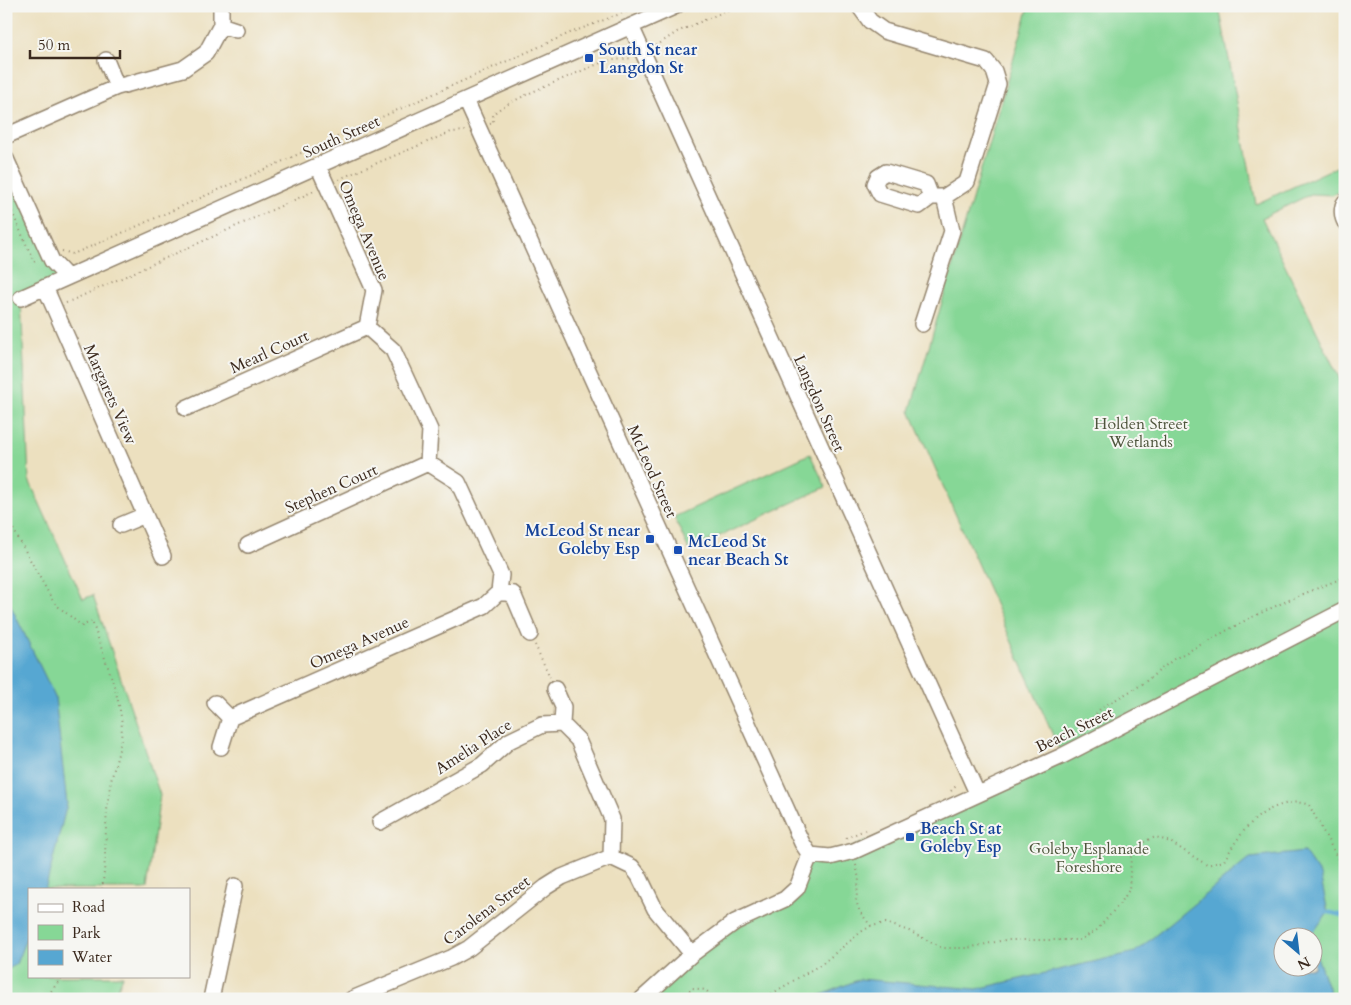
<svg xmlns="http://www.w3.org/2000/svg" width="1351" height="1005" font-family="Cardo,serif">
	<rect width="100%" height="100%" fill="#f6f6f2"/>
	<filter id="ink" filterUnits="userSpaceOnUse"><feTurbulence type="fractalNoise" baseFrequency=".02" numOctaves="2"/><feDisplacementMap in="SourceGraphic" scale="10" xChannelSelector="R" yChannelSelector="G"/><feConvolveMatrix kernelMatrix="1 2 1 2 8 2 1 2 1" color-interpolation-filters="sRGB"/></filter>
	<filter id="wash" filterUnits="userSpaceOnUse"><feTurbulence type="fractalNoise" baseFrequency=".0096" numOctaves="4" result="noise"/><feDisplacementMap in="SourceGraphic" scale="20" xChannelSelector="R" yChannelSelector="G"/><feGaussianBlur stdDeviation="1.12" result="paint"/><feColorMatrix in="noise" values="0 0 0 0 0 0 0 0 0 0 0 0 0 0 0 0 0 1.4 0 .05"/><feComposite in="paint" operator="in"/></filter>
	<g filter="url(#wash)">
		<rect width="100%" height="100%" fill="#ece0bf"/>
		<!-- green -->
		<path fill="#86d796" stroke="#60805a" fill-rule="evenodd" d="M1029 6H1219L1256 204 1345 163V189L1332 195 1311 194 1262 218 1345 390V999H642L692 954 785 899 810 855 830 857 1062 756 910 411ZM1284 938H1314V968H1284Z
			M6 159 67 277 21 298 29 480 83 599 93 595 160 795 147 889H29V976H123L113 999H6Z
			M810 454 826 487 689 550 674 517Z"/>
		<!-- water -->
		<path fill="#57a7d2" stroke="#496878" d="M6 596 55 697 67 804 47 883 45 889H29V931L16 964 6 971Z
			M1304 852 1320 875 1328 912 1310 937 1284 938V968H1314V948L1332 999H812L860 979 977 989 1135 952 1250 858Z"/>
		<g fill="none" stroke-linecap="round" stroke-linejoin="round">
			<!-- stream -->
			<path stroke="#57a7d2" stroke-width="4" d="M1328 912 1345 916"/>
		</g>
	</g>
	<g filter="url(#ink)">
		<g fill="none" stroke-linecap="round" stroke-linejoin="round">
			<defs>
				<path id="minor" d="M859 6 870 21 884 31 986 61 994 71 998 84 967 182 944 197H931L919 206 880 194 875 184 878 177 886 172 926 184 931 197
					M221 25 236 30
					M631 26 977 793
					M106 60 117 87
					M466 100 802 843 810 855
					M6 136 117 87 183 69 206 53 221 25V6
					M6 159 52 261 67 277
					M1345 202C1341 207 1342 217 1345 222
					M45 287 163 556
					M21 298 676 6
					M922 324 952 231 944 197
					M186 408 367 327
					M121 525 145 515
					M248 545 428 463
					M499 592 513 594 530 634
					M555 689 563 707 562 724
					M215 703 230 718 221 747
					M230 718 484 606 499 592 501 575 458 482 428 463 430 430 393 350 367 327 374 290 318 166
					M380 822 482 765 509 741 542 725 562 724 578 740 612 819 611 857 632 867 639 876 655 909 692 954
					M810 855 830 857 854 851 1062 756 1345 610
					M211 999 235 886
					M352 999 451 958 469 948 546 887 562 877 611 857
					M642 999 692 954 735 922 785 899 797 888 810 855"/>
			</defs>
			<!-- minor casing -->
			<use href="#minor" stroke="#94856e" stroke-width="18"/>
			<!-- path -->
			<path stroke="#94856e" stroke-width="2" stroke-dasharray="1 4" stroke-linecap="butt" d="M656 46 677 32 737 6
				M490 124 493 123V114L502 107 532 92 605 61 632 58
				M339 179 451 132 465 131
				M6 198 34 262 37 260
				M62 251 73 254 113 237 570 33 633 9
				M66 303 314 191
				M6 516 54 603 82 626 92 621C102 652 116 684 121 716 125 745 112 766 109 794 104 826 107 857 102 889
				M535 645 550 677
				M1083 729 1101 708 1141 685 1174 659 1252 617 1291 599 1345 577
				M951 791 958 784
				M846 838 865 830
				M856 865 859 879 856 901 860 912 871 926
				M45 999 63 976
				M683 999 692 988 706 990 714 999
				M763 999 823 963 861 932 871 926 886 923 909 931 942 948H967L1005 940H1080L1097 930 1122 901 1129 890 1131 857 1145 841 1156 837 1170 842 1207 865 1224 861C1233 845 1244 828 1258 817 1270 807 1294 798 1309 805L1345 872"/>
			<!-- minor -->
			<use href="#minor" stroke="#fff" stroke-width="15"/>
		</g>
	</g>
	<!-- markers -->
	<g fill="#1a4fb4" stroke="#f6f6f2" stroke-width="2">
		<rect x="584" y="53" width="10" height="10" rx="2.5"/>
		<rect x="645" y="534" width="10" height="10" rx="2.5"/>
		<rect x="673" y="545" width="10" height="10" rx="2.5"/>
		<rect x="905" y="832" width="10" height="10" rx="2.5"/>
	</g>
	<g text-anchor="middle" stroke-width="4" stroke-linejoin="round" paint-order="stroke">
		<!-- transit labels -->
		<g font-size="16" font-weight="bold" fill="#164399" stroke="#f6f6f2" text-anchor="start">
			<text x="599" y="55">South St near<tspan x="599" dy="18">Langdon St</tspan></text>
			<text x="640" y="536" text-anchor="end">McLeod St near<tspan x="640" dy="18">Goleby Esp</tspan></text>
			<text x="688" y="547">McLeod St<tspan x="688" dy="18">near Beach St</tspan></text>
			<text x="920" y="834">Beach St at<tspan x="920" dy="18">Goleby Esp</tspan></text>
		</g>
		<!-- street labels -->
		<g font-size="16" fill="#3b2a1e" stroke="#f6f6f2">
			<text transform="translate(341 136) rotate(-24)" y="6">South Street</text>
			<text transform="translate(365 230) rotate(67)" y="6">Omega Avenue</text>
			<text transform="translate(269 351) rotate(-24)" y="6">Mearl Court</text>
			<text transform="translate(111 394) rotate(66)" y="6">Margarets View</text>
			<text transform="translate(820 403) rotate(66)" y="6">Langdon Street</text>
			<text transform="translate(653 471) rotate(66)" y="6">McLeod Street</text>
			<text transform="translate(331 488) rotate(-24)" y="6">Stephen Court</text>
			<text transform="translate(359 642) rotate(-24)" y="6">Omega Avenue</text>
			<text transform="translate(1074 729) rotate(-26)" y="6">Beach Street</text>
			<text transform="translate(473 746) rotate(-33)" y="6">Amelia Place</text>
			<text transform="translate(486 910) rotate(-37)" y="6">Carolena Street</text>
		</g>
		<!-- park labels -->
		<g font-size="16" fill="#4e553c" stroke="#f6f6f2">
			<text x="1141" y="429">Holden Street<tspan x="1141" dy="18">Wetlands</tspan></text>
			<text x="1089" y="854">Goleby Esplanade<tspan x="1089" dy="18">Foreshore</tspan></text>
		</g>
	</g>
	<!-- margin -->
	<rect width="1351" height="1005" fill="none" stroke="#f6f6f2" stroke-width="25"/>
	<!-- legend -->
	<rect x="28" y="888" width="162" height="90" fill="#f6f6f2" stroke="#aba49d"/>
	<rect x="38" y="904" width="25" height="8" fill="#ffffff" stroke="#aba49d"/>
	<text x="72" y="912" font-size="15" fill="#3b2a1e">Road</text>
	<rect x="38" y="925" width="25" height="15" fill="#86d796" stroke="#aba49d"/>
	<text x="72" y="938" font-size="15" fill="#3b2a1e">Park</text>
	<rect x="38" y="950" width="25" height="15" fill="#57a7d2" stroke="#aba49d"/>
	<text x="72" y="962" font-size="15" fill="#3b2a1e">Water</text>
	<!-- north arrow -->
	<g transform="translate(1298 952) rotate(152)"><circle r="24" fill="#f6f6f2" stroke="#aba49d"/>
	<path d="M0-4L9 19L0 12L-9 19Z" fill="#1f6fb2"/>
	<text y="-8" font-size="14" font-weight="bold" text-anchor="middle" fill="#3b2a1e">N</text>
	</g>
	<!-- scale -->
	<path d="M30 50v8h90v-8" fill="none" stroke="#3b2a1e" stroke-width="2.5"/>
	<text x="38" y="50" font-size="15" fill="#3b2a1e" stroke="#f6f6f2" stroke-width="4" paint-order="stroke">50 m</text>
</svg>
